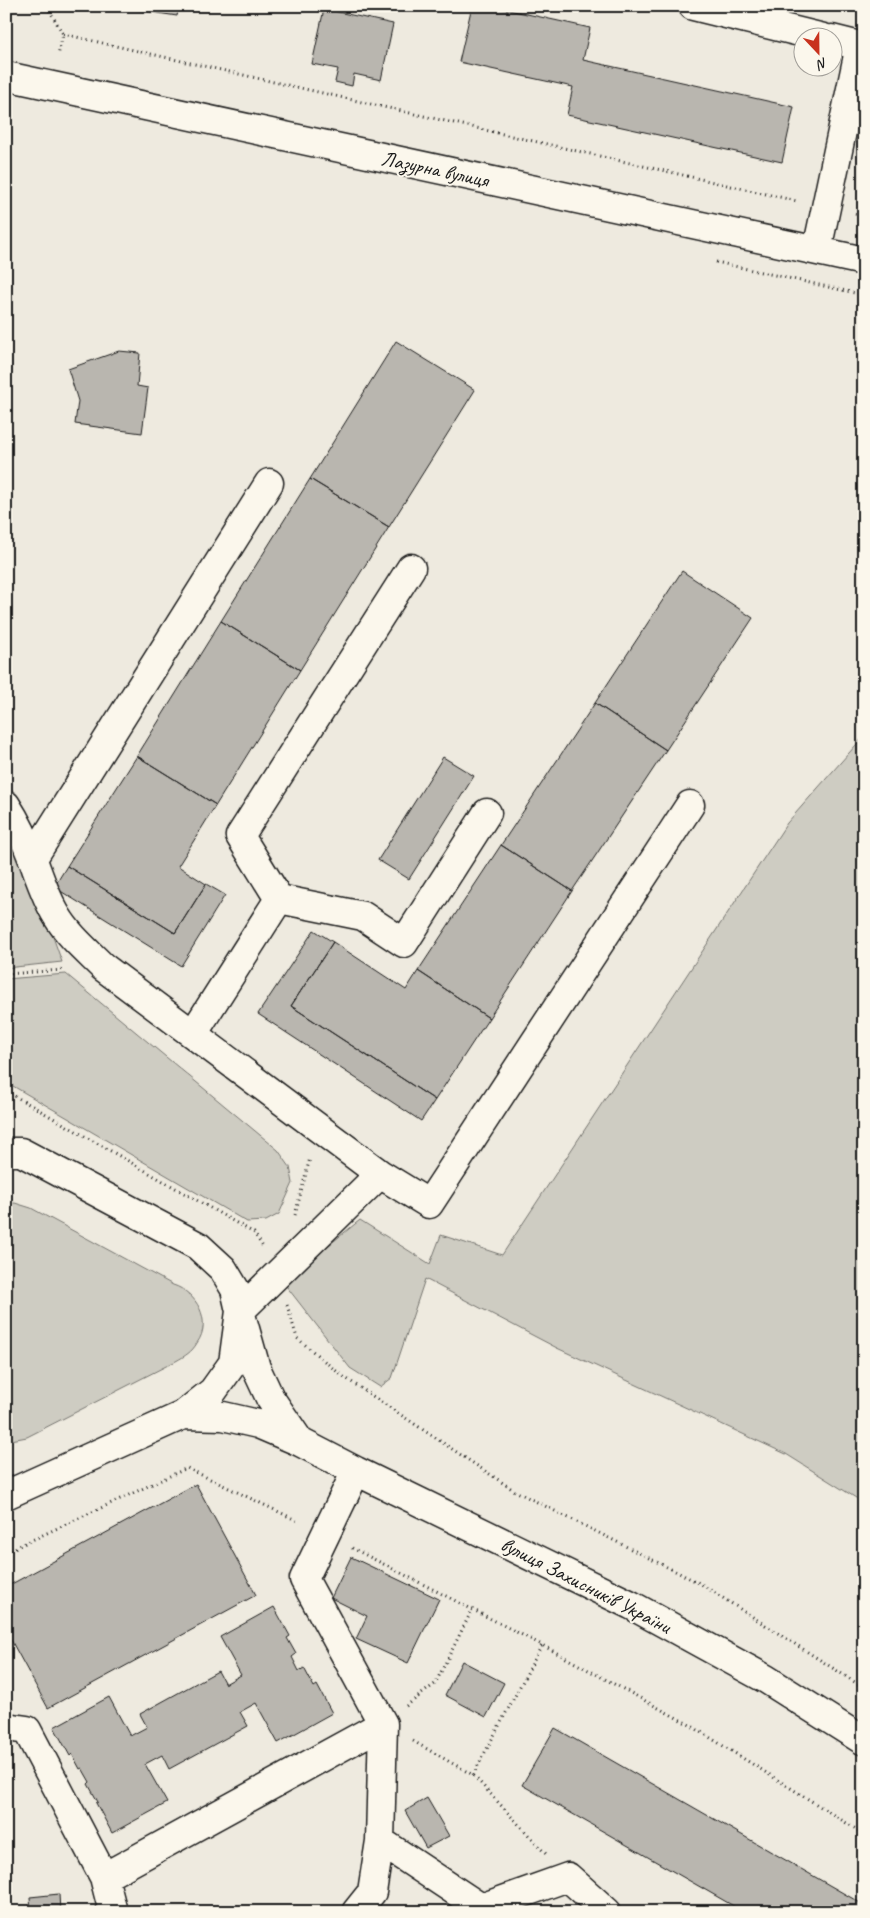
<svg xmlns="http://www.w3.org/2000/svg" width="870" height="1918" font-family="Caveat,sans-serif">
	<rect width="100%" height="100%" fill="#eeeadf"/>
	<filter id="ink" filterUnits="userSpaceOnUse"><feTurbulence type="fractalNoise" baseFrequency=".02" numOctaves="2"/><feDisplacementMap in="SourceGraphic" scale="10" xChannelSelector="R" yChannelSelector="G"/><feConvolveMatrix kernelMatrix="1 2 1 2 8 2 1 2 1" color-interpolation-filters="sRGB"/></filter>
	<g filter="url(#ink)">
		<!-- green -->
		<path fill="#ceccc2" stroke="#75746f" d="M864 736V1503L786 1454 557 1348 425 1279 392 1378 380 1387 350 1368 283 1282 360 1220 430 1264 441 1235 502 1255 787 823Z
			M6 827 38 895 62 962 6 968Z
			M66 974 278 1150 290 1167 293 1183 279 1214 266 1221 247 1222 6 1082V979Z
			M15 1203 31 1208 173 1285C196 1292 213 1321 197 1343 192 1352 185 1356 176 1361L27 1437 11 1440 6 1438V1204Z"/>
		<!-- building -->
		<path fill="#b9b6af" stroke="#1c1c1c" d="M112 6H179L177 16Z
			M472 6H491L590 28 583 60 794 107 782 162 567 115 573 87 459 62Z
			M324 9 393 24 381 80 354 74 352 86 335 82 338 69 312 64Z
			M396 341 475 390 389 527 310 479Z
			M119 351 140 353 137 386 148 388 142 433 75 424 78 401 68 369Z
			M310 479 389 527 300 670 221 621Z
			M682 571 753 618 666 750 595 703Z
			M221 621 300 670 216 805 137 756Z
			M595 703 666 750 572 891 501 845Z
			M137 756 216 805 178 866 206 884 175 933 67 866Z
			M443 757 474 776 409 879 378 860Z
			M501 845 572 891 489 1018 418 971Z
			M67 866 175 933 206 884 225 895 181 966 54 887Z
			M314 930 333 942 291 1006 435 1100 421 1121 258 1014Z
			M333 942 406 990 418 971 489 1018 435 1100 291 1006Z
			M196 1484 256 1595 48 1708 6 1631V1587Z
			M351 1557 439 1599 408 1663 356 1639 367 1616 331 1598Z
			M274 1607 290 1636 287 1638 296 1654 292 1657 299 1671 304 1668 314 1687 317 1685 332 1713 278 1743 256 1703 240 1712 248 1726 169 1769 162 1755 145 1764 167 1803 112 1833 96 1803 98 1802 88 1784 90 1782 82 1768 80 1769 72 1754 70 1756 54 1727 109 1697 130 1736 147 1727 140 1714 218 1671 225 1684 241 1675 220 1637Z
			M462 1661 504 1683 486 1717 445 1695Z
			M555 1728 864 1905V1912H744L522 1785Z
			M427 1798 449 1836 426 1848 405 1811Z
			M59 1894 60 1912H31L30 1897Z"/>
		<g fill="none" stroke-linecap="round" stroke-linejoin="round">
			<defs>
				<path id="minor" d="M693 6 824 38
					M6 76 864 261
					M817 250 860 46 832 39
					M411 568 240 836 279 899 363 916 404 943 487 813
					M6 805C17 822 26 841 33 860 40 879 46 898 57 916 69 936 87 951 103 967L380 1174 240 1311 256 1368 270 1398 300 1442
					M33 858 269 483
					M193 1034 279 899
					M6 1152H21L198 1246 223 1269 235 1289 240 1311 233 1363 213 1391 183 1415 6 1495
					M380 1174 429 1204 690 805
					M183 1415 223 1416 258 1424 300 1442 356 1471 631 1605 766 1679 864 1741
					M6 1727 27 1730 104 1877 383 1724 304 1579 356 1471
					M380 1841 481 1908 568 1877 607 1912
					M104 1877 113 1912
					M356 1912 372 1892 380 1841 383 1724"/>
			</defs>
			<!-- minor casing -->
			<use href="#minor" stroke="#1c1c1c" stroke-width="31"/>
			<!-- path -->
			<path stroke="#1c1c1c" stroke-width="3" stroke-dasharray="1 4" stroke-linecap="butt" d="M47 6 63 34 58 56
				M63 34 797 201
				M855 214 864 216
				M716 262 864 295
				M6 974 63 970
				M6 1091 254 1233 263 1247
				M295 1215 310 1158
				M287 1305 297 1338 341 1375 515 1491 701 1584 864 1688
				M352 1548 542 1645 690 1725 864 1834
				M6 1552 187 1468 300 1522
				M406 1706 435 1684 472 1610
				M413 1741 473 1775 546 1854
				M473 1775 542 1645"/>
			<!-- minor -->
			<use href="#minor" stroke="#fbf7ec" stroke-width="28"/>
		</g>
	</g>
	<g text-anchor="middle" stroke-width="4" stroke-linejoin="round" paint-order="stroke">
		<!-- street labels -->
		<g font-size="21" fill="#1c1c1c" stroke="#fbf7ec">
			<text transform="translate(435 169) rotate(12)" y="7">Лазурна вулиця</text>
			<text transform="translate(586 1585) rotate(27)" y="7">вулиця Захисників України</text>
		</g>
	</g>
	<!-- margin -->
	<rect width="870" height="1918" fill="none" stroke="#fbf7ec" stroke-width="25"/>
	<rect x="12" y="12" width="845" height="1893" fill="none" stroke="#1c1c1c" stroke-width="2" filter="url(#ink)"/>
	<!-- north arrow -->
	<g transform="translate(818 52) rotate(158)"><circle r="24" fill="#fbf7ec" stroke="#a29f99"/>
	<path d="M0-4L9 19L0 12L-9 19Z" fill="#c8321e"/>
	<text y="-8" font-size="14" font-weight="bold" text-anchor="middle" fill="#1c1c1c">N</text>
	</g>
</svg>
